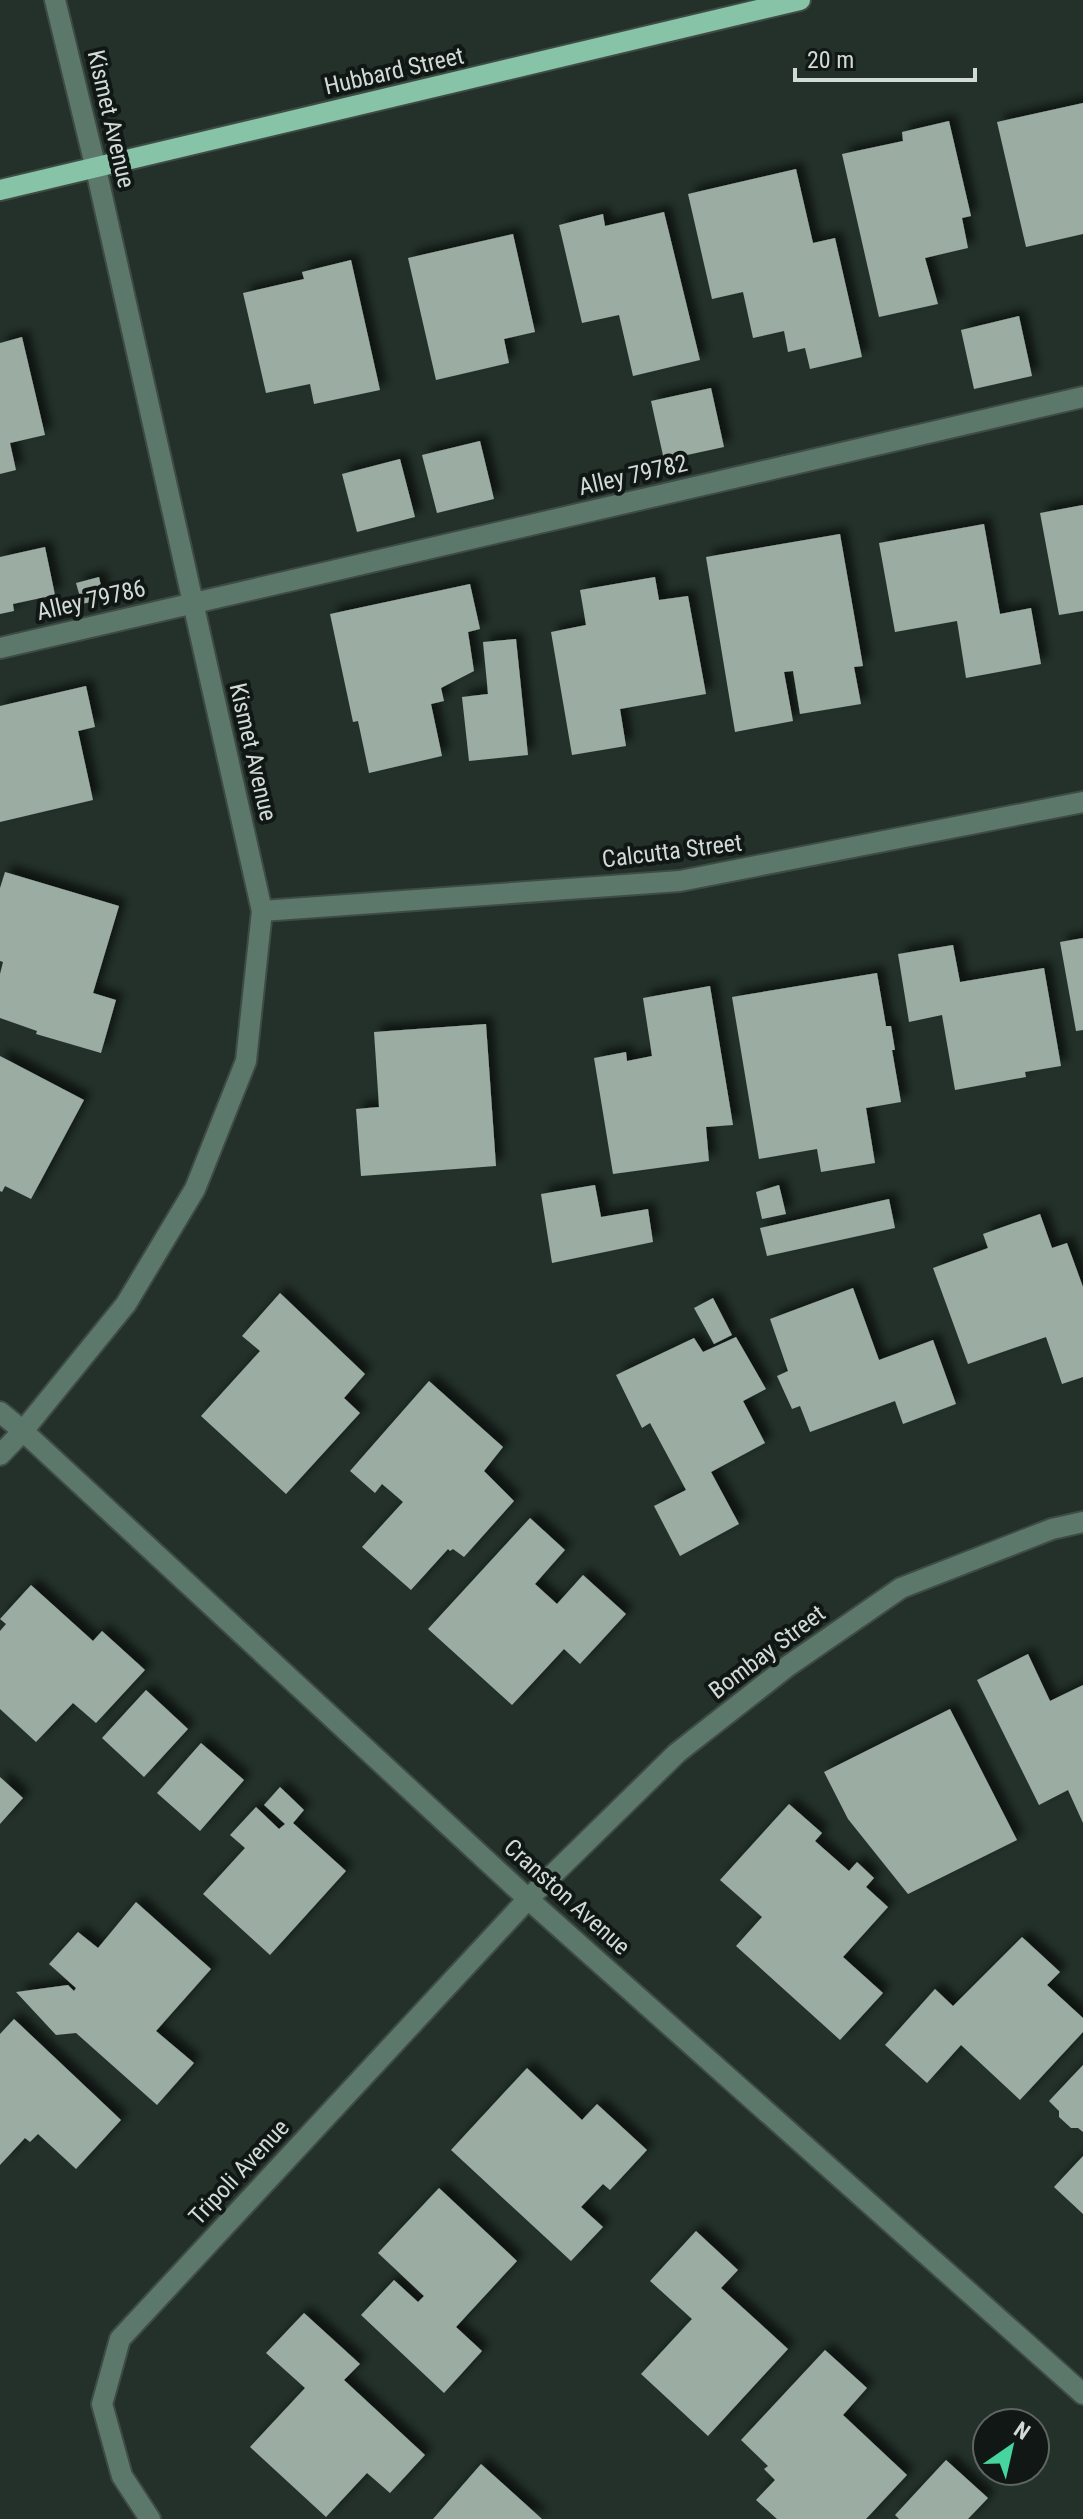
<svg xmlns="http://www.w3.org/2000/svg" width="1083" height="2519" font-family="'Roboto Condensed',sans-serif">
	<defs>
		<filter id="shadow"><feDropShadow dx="7" dy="-7" stdDeviation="4" flood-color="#0009"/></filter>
	</defs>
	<rect width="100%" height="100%" fill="#23312a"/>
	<!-- building -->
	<path fill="#9baca3" filter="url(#shadow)" d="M1083 103V234L1026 247 997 122Z
		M949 121 971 216 962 218 968 248 925 258 938 304 879 317 842 154 903 141 902 132Z
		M796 169 813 243 835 238 862 357 810 369 805 348 788 352 784 331 753 338 743 292 712 299 688 194Z
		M664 212 700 360 633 376 619 315 582 323 559 225 603 214 605 226Z
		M513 234 535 332 504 339 509 363 436 380 408 258Z
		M351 260 380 390 314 404 310 384 266 393 243 293 304 279 302 272Z
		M1019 316 1032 376 974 389 961 330Z
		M22 337 45 435 10 443 16 470 0 474V343Z
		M711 388 724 447 664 460 651 401Z
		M480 441 494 499 437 513 422 455Z
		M400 459 415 517 357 532 342 474Z
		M1083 505V611L1059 615 1040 513Z
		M984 524 1000 614 1031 608 1041 664 966 678 957 621 895 632 879 543Z
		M840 534 863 666 854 667 861 704 800 714 793 671 784 672 793 721 735 732 706 557Z
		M45 547 55 595 13 604 14 611 0 614V557Z
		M99 577 104 599 82 604 76 583Z
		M655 577 659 600 688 596 706 694 620 709 626 746 572 755 551 632 586 625 580 590Z
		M470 584 480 629 468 632 474 671 441 688 444 701 431 704 442 756 369 773 358 721 353 722 330 614Z
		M516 639 528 755 469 761 462 697 488 694 483 642Z
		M86 686 95 727 78 731 93 800 0 822V706Z
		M5 872 119 906 93 993 116 1000 101 1053 36 1034 37 1031 0 1018V974L3 962 0 961V888Z
		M1083 938V1030L1076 1031 1060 942Z
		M953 945 960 982 1044 968 1061 1066 1025 1072 1026 1077 955 1090 942 1015 909 1022 898 954Z
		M877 973 886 1026H891L895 1050H892L901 1102 866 1108 875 1163 821 1172 817 1149 759 1159 732 997Z
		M710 986 733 1125 706 1127 709 1161 613 1174 594 1058 626 1052 627 1061 652 1056 643 998Z
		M486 1024 496 1166 361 1176 356 1109 379 1107 374 1032Z
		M0 1056 84 1100 31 1199 5 1186 2 1192 0 1191Z
		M595 1185 601 1217 648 1209 653 1242 552 1263 541 1194Z
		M779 1185 786 1214 762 1219 756 1192Z
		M889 1199 895 1228 767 1256 760 1228Z
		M1040 1214 1052 1248 1067 1243 1083 1287V1377L1062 1384 1046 1337 968 1364 933 1268 988 1248 983 1234Z
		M853 1288 879 1360 933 1340 956 1404 903 1424 895 1401 810 1432 800 1406 792 1409 777 1376 788 1371 770 1319Z
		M280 1293 365 1374 344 1398 360 1413 286 1494 201 1416 260 1351 242 1336Z
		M713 1298 732 1335 714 1344 694 1308Z
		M736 1337 766 1389 743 1401 765 1443 711 1472 739 1524 680 1556 654 1506 686 1490 650 1423 642 1428 616 1375 694 1338 703 1352Z
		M429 1381 503 1447 484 1471 514 1501 464 1557 453 1549 450 1551 448 1549 411 1590 362 1547 403 1502 382 1484 375 1493 350 1471Z
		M530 1518 565 1550 535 1584 557 1604 583 1575 626 1614 580 1664 564 1649 512 1705 428 1629Z
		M31 1585 93 1641 102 1631 145 1670 96 1723 73 1703 36 1742 0 1709V1631L6 1624 0 1619Z
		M1028 1654 1050 1701 1083 1685V1823L1068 1790 1039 1805 977 1680Z
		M146 1690 188 1729 144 1777 102 1738Z
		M950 1709 1017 1840 908 1894 848 1819 824 1772Z
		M201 1743 244 1780 200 1831 157 1793Z
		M0 1777 23 1798 0 1824Z
		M280 1787 304 1810 293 1823 346 1871 270 1955 203 1894 245 1848 230 1835 256 1807 279 1829 285 1824 264 1805Z
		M789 1804 822 1833 815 1841 849 1871 857 1862 874 1878 866 1887 888 1907 843 1957 883 1993 840 2040 736 1946 762 1917 720 1880Z
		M136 1902 211 1969 156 2031 194 2063 157 2105 76 2033 56 2035 16 1992 68 1985 74 1991 76 1988 49 1964 78 1932 98 1948Z
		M1022 1937 1060 1972 1047 1985 1083 2018V2032L1020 2100 961 2045 927 2083 885 2045 935 1989 953 2006Z
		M14 2019 121 2120 76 2169 38 2134 30 2142 25 2138 0 2165V2034Z
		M1083 2065V2132L1078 2128H1071L1059 2117V2111L1049 2101Z
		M527 2068 582 2120 597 2104 647 2150 610 2190 603 2184 581 2207 603 2227 571 2261 451 2150Z
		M1083 2156V2214L1054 2187Z
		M439 2188 517 2261 456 2327 482 2351 444 2393 361 2315 394 2280 418 2302 424 2296 378 2253Z
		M696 2231 738 2270 721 2288 788 2349 708 2436 641 2374 692 2319 650 2281Z
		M304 2313 360 2364 344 2380 425 2455 390 2493 367 2473 326 2517 250 2447 305 2388 266 2353Z
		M825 2350 867 2388 843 2415 907 2475 866 2519H777L756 2500 775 2480 764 2469 768 2466 741 2440Z
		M946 2460 988 2498 968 2519H899L895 2515Z
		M481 2464 542 2519H433Z"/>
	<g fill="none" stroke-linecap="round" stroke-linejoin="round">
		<defs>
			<path id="minor" d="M0 648 1083 397
				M262 911 680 881 1083 802
				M0 1412 23 1431 528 1899 1083 2394
				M0 1455 23 1431 126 1304 195 1189 246 1061 262 911 96 169 55 0
				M150 2519 122 2476 102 2404 120 2339 528 1899 677 1753 788 1666 901 1588 1052 1529 1083 1522"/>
			<path id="major" d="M0 190 800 0"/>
		</defs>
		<!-- minor casing -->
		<use href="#minor" stroke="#3f4c46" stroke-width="24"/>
		<!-- major casing -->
		<use href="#major" stroke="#3f4c46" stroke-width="24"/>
		<!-- minor -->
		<use href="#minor" stroke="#5c786a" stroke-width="20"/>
		<!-- major -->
		<use href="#major" stroke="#86c3a7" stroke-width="20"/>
	</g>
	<g text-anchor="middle" stroke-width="8" stroke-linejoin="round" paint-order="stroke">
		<!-- street labels -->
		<g font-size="24" fill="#d1dad6" stroke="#111714">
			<text transform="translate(394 71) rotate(-13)" y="8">Hubbard Street</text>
			<text transform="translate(111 119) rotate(77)" y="8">Kismet Avenue</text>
			<text transform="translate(633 475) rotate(-13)" y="8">Alley 79782</text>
			<text transform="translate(91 600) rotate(-13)" y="8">Alley 79786</text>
			<text transform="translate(253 752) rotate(77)" y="8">Kismet Avenue</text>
			<text transform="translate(672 851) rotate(-7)" y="8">Calcutta Street</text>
			<text transform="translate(767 1652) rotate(-37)" y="8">Bombay Street</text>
			<text transform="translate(567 1897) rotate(42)" y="8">Cranston Avenue</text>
			<text transform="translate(239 2172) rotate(-47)" y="8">Tripoli Avenue</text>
		</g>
	</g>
	<!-- north arrow -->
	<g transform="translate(1011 2447) rotate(34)"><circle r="38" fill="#111714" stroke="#5e6562" stroke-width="2"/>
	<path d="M0-6L14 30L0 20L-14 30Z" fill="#47d49e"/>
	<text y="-12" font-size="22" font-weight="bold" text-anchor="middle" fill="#d1dad6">N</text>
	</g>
	<!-- scale -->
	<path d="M795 68v12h180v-12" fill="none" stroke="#d1dad6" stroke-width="4"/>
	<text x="807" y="68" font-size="24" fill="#d1dad6" stroke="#111714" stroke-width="6" paint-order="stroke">20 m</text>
</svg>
